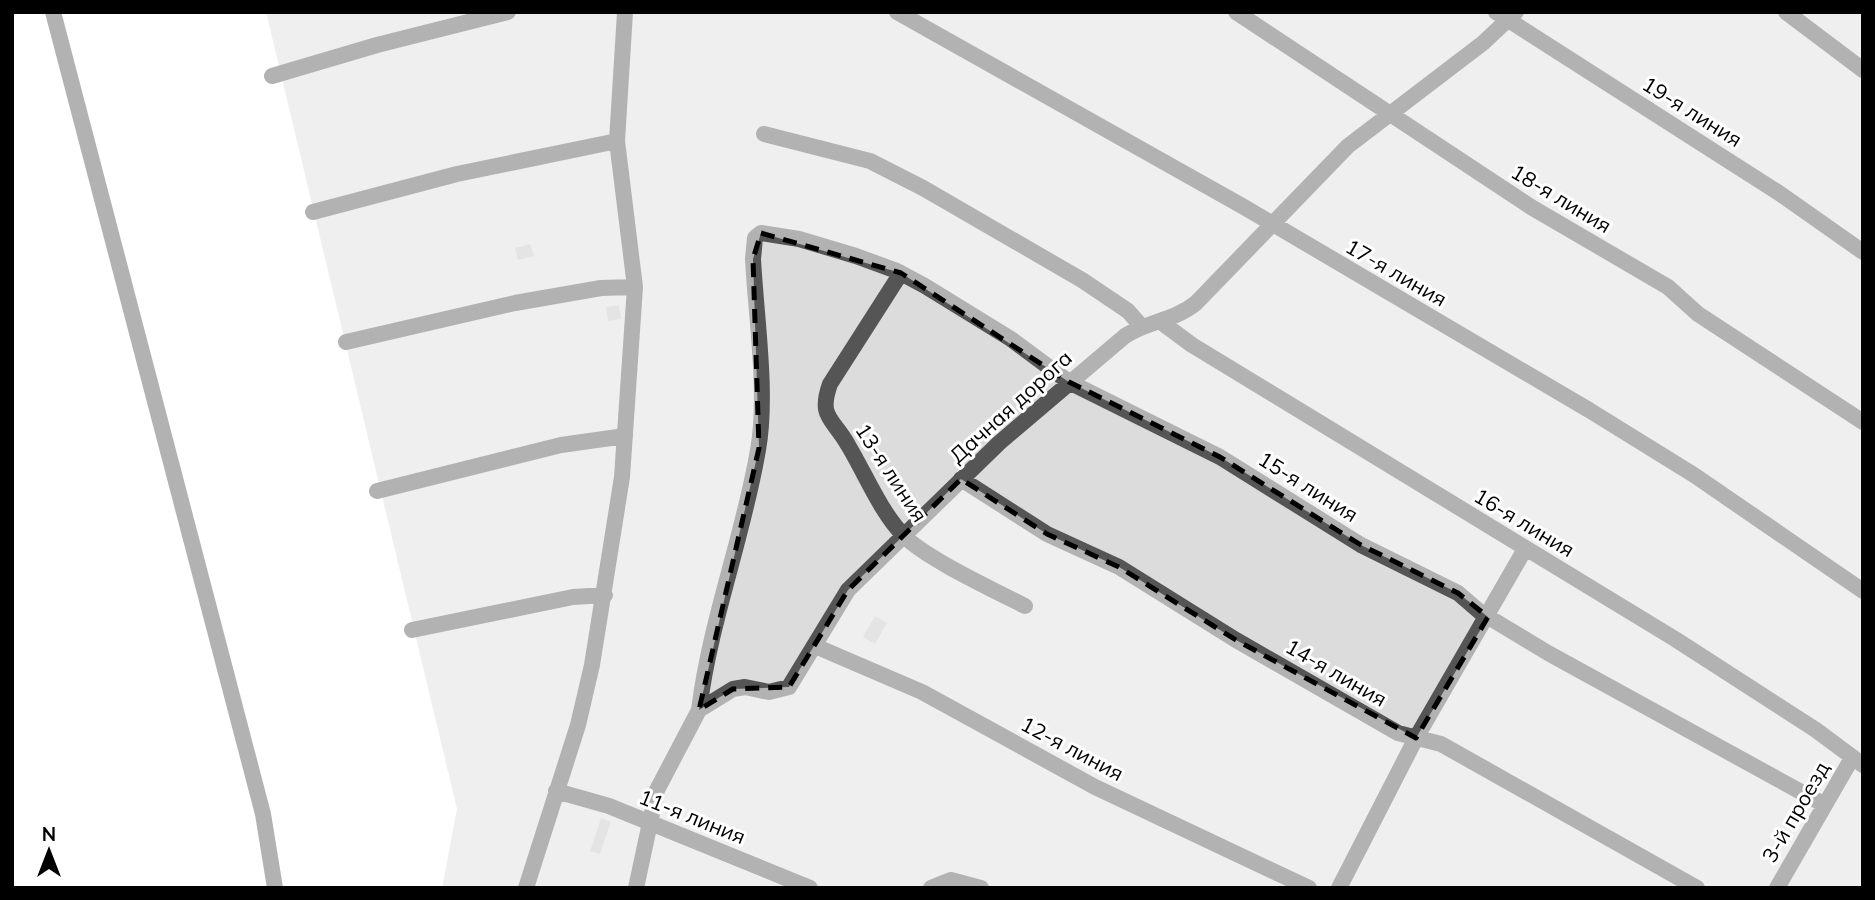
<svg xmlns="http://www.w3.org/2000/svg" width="1875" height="900" font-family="Mulish,sans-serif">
	<rect width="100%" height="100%" fill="#fff"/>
	<!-- green -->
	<path fill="#dcdcdc" d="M266 12H1863V888H442L457 809Z"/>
	<!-- building -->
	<path fill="#c4c4c4" d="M530 244 534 256 518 260 515 248Z
		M619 305 621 319 608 321 606 307Z
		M875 616 887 623 875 644 863 637Z
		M601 818 611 822 600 854 590 851Z"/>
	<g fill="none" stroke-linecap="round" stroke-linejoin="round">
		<!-- minor -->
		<path stroke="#555" stroke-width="16" d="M53 12 263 814 275 888
			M897 12 1244 207 1589 410 1694 475 1863 591
			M1236 12 1531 207 1668 287 1698 314 1863 422
			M1496 12 1779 193 1863 252
			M1786 12 1863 70
			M272 76 377 45 508 12
			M764 134 870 161 923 188 1082 280 1128 311 1142 327
			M313 212 457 174 617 141
			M901 273 830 384C818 418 833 418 848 445 866 475 880 511 904 536 927 559 994 590 1025 606
			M1161 322 1192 345 1675 639 1816 730 1863 765
			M346 342 515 303 601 288 635 287
			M961 479 1047 534 1119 567 1236 640 1398 733 1441 744 1697 888
			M377 491 561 445 625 436
			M412 630 573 597 605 595
			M815 646 922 692 1095 787 1309 888
			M699 710C710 621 743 538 758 450 768 394 756 317 753 259L755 238 761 233 799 239 856 256 897 271 925 286 1011 339 1069 382 1220 457 1361 545 1458 593 1480 612 1548 653 1823 804
			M556 791 609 806 810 888
			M526 888 578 725 592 665 622 477 635 287 617 141 625 12
			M636 888 657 790 699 710 733 689 745 687 769 692 789 687 848 590 999 443 1125 336C1148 321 1174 321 1196 303L1348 146 1483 43 1516 12
			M931 888 951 880 981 888
			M1339 888 1416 738 1525 549
			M1777 888 1852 758"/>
	</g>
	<!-- marked area -->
	<path d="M0 0H1875V900H0ZM761 233 901 273 1069 382 1220 457 1361 545 1458 593 1488 617 1416 738 1236 640 1119 567 1047 534 961 479 848 590 789 687 733 689 699 710 759 448 753 259Z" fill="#fff" fill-opacity=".55" fill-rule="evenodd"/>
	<path fill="none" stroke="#000" stroke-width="5" stroke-dasharray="14 9" stroke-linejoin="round" d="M761 233 901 273 1069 382 1220 457 1361 545 1458 593 1488 617 1416 738 1236 640 1119 567 1047 534 961 479 848 590 789 687 733 689 699 710 759 448 753 259Z"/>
	<g text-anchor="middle" stroke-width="6" stroke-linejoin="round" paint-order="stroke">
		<!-- street labels -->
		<g font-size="21" fill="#000" stroke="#fff">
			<text transform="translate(1692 112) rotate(32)" y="7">19-я линия</text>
			<text transform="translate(1561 199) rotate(31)" y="7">18-я линия</text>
			<text transform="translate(1396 273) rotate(30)" y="7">17-я линия</text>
			<text transform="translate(1011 407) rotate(-42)" y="7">Дачная дорога</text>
			<text transform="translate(891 473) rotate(57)" y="7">13-я линия</text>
			<text transform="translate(1308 487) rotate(32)" y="7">15-я линия</text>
			<text transform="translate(1524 523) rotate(31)" y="7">16-я линия</text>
			<text transform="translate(1336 673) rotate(30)" y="7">14-я линия</text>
			<text transform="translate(1072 749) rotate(28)" y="7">12-я линия</text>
			<text transform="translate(1796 812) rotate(-60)" y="7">3-й проезд</text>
			<text transform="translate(692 817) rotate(22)" y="7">11-я линия</text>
		</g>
	</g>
	<!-- border -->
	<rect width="1875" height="900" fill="none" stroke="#000000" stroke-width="28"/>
	<!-- north arrow -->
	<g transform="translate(49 851)" stroke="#ffffff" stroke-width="5" paint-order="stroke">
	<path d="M0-5L12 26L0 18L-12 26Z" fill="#000000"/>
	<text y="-10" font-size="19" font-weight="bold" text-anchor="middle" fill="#000000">N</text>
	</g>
</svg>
